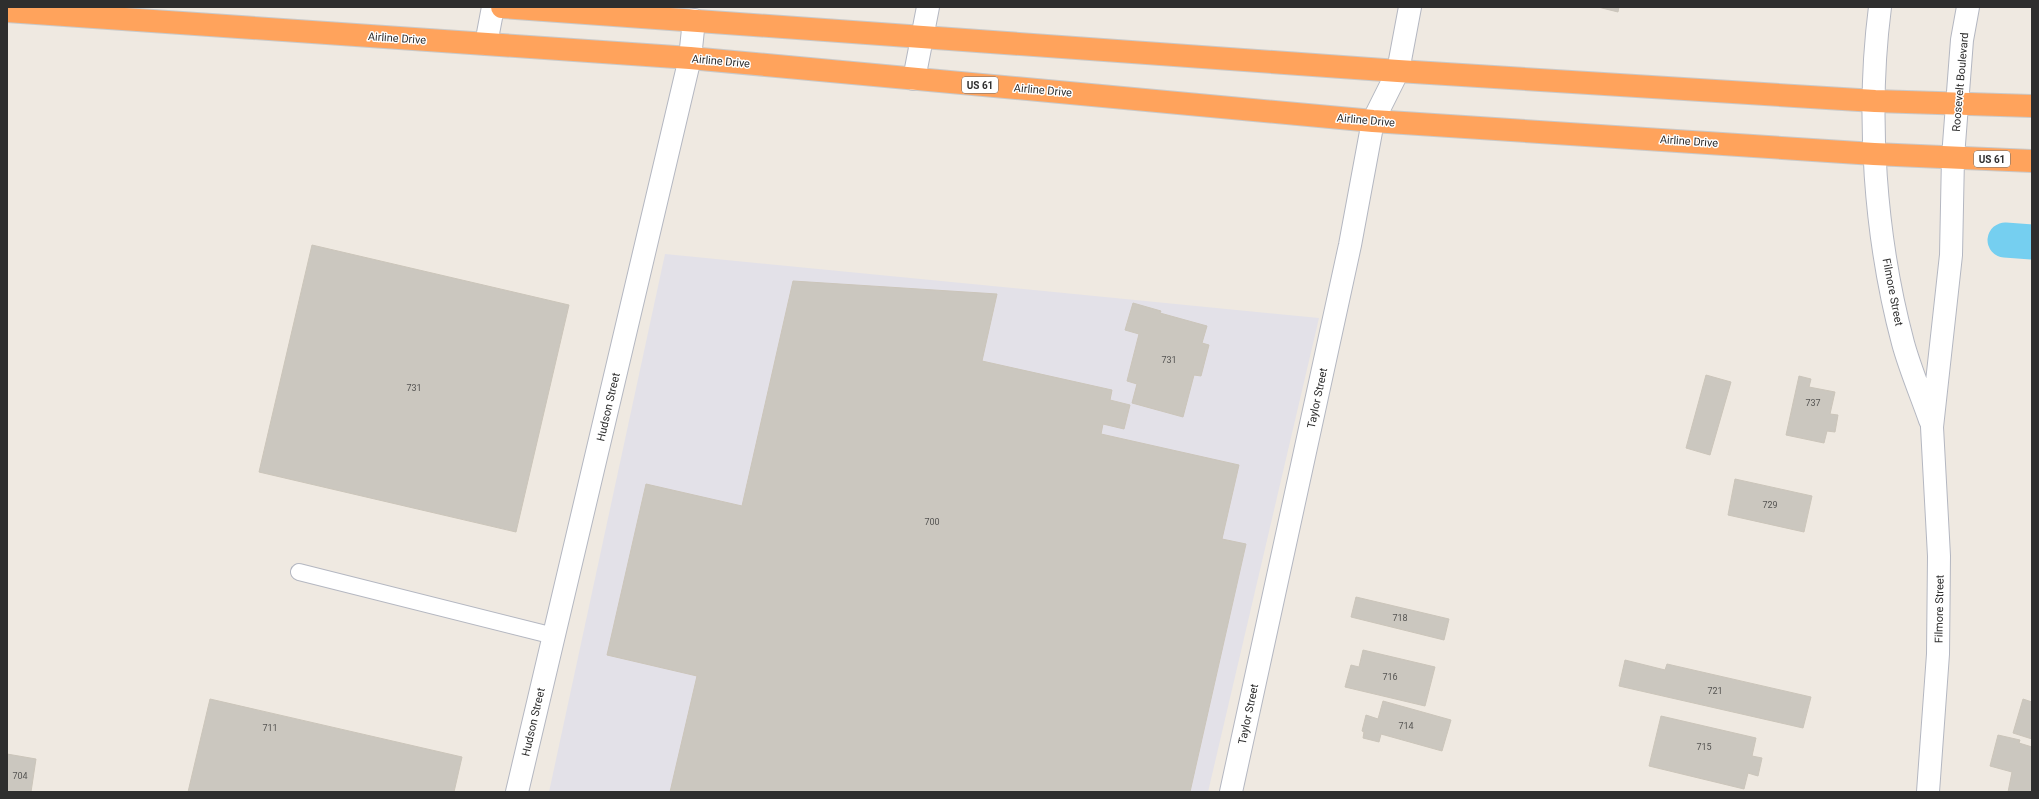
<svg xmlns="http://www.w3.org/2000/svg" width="2039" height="799" font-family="Roboto,sans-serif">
	<rect width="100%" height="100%" fill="#efe9e1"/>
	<!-- industrial -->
	<path fill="#e3e1e8" d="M665 254 1319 318 1208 792H549Z"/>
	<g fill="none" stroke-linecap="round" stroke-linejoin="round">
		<!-- canal -->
		<path stroke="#75cff0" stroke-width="35" d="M2005 240 2032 242"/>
	</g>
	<!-- building -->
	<path fill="#cbc7bf" stroke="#cbc5ba" d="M1598 7H1619L1618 12Z
		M312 245 569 305 516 532 259 472Z
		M793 281 997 294 982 361 1112 390 1110 400 1130 405 1124 429 1103 424 1101 434 1239 465 1222 539 1246 544 1190 792H670L697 676 607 655 646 484 742 506Z
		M1133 303 1161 311 1160 313 1207 326 1202 343 1209 345 1201 376 1194 375 1183 417 1132 403 1137 384 1127 381 1139 334 1125 330Z
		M1706 375 1731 382 1710 455 1686 448Z
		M1799 376 1811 379 1809 387 1835 392 1830 414 1838 415 1835 432 1827 431 1824 443 1786 435Z
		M1735 479 1812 496 1804 532 1728 515Z
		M1356 597 1449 619 1444 640 1351 617Z
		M1363 650 1435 667 1425 706 1345 687 1351 665 1359 667Z
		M1625 660 1665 670 1667 664 1811 697 1803 728 1619 686Z
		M210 699 462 757 454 792H188Z
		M2023 699 2032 702V739L2013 733Z
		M1383 701 1451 720 1442 751 1381 734 1379 742 1363 738 1364 732 1362 731 1366 715 1378 719Z
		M1661 716 1756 738 1752 756 1762 758 1758 776 1748 773 1744 789 1649 766Z
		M1998 735 2020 740 2019 743 2032 747V792H2008L2012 772 1990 766Z
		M7 754 36 759 31 792H7Z"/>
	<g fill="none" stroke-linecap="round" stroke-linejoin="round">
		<defs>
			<path id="lane" d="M299 572 554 636"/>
			<path id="street" d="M486 44 493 7
				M914 79 928 7
				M517 792 690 58 694 20
				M1231 792 1350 245 1373 121 1398 71 1410 7"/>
			<path id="secondary" d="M1880 7C1866 115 1875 238 1903 343 1910 369 1921 394 1930 420
				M1928 792 1938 654 1939 556 1932 427 1951 255 1953 157 1962 40 1968 7"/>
			<path id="highway" d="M502 7 1398 71 1875 101 2032 106
				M7 11 690 58 1373 121 1874 154 2032 161"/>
		</defs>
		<!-- lane casing -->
		<use href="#lane" stroke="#b4b7c1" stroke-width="18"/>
		<!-- street casing -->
		<use href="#street" stroke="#b4b7c1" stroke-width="24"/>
		<!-- secondary casing -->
		<use href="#secondary" stroke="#b4b7c1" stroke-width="24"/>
		<!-- highway casing -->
		<use href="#highway" stroke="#c9c9c9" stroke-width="24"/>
		<!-- lane -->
		<use href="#lane" stroke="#fff" stroke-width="16"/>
		<!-- street -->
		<use href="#street" stroke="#fff" stroke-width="22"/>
		<!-- secondary -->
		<use href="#secondary" stroke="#fff" stroke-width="22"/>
		<!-- highway -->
		<use href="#highway" stroke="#ffa35c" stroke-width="22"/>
	</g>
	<g text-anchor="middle" stroke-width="3" stroke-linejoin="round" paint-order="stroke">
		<!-- number labels -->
		<g font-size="9" fill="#555452">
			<text x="1169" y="363">731</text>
			<text x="414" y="391">731</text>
			<text x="1813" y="406">737</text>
			<text x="1770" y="508">729</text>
			<text x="932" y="525">700</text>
			<text x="1400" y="621">718</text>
			<text x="1390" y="680">716</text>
			<text x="1715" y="694">721</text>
			<text x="1406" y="729">714</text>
			<text x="270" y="731">711</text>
			<text x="1704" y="750">715</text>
			<text x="20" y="779">704</text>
		</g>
		<!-- shield labels -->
		<g fill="#fff" stroke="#6d6d6d" stroke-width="1">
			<rect x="962" y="77" width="36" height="16" rx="3"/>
			<rect x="1974" y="151" width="36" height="16" rx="3"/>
		</g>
		<g font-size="10" font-weight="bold" fill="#2e2e2e">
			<text x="980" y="89">US 61</text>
			<text x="1992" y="163">US 61</text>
		</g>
		<!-- street labels -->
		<g font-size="11" fill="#2e2e2e" stroke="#fff">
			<text transform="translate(397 38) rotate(4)" y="4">Airline Drive</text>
			<text transform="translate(721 61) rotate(5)" y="4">Airline Drive</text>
			<text transform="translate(1960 82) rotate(-85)" y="4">Roosevelt Boulevard</text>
			<text transform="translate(1043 90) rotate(5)" y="4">Airline Drive</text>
			<text transform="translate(1366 120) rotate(5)" y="4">Airline Drive</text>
			<text transform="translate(1689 141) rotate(4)" y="4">Airline Drive</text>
			<text transform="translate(1893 292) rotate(79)" y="4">Filmore Street</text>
			<text transform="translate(1317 398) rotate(-78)" y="4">Taylor Street</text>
			<text transform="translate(608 407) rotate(-77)" y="4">Hudson Street</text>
			<text transform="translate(1939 609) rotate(-89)" y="4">Filmore Street</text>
			<text transform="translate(1248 714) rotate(-78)" y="4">Taylor Street</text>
			<text transform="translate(533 722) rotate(-77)" y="4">Hudson Street</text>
		</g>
	</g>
	<!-- border -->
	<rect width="2039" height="799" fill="none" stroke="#2e2e2e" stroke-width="16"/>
</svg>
